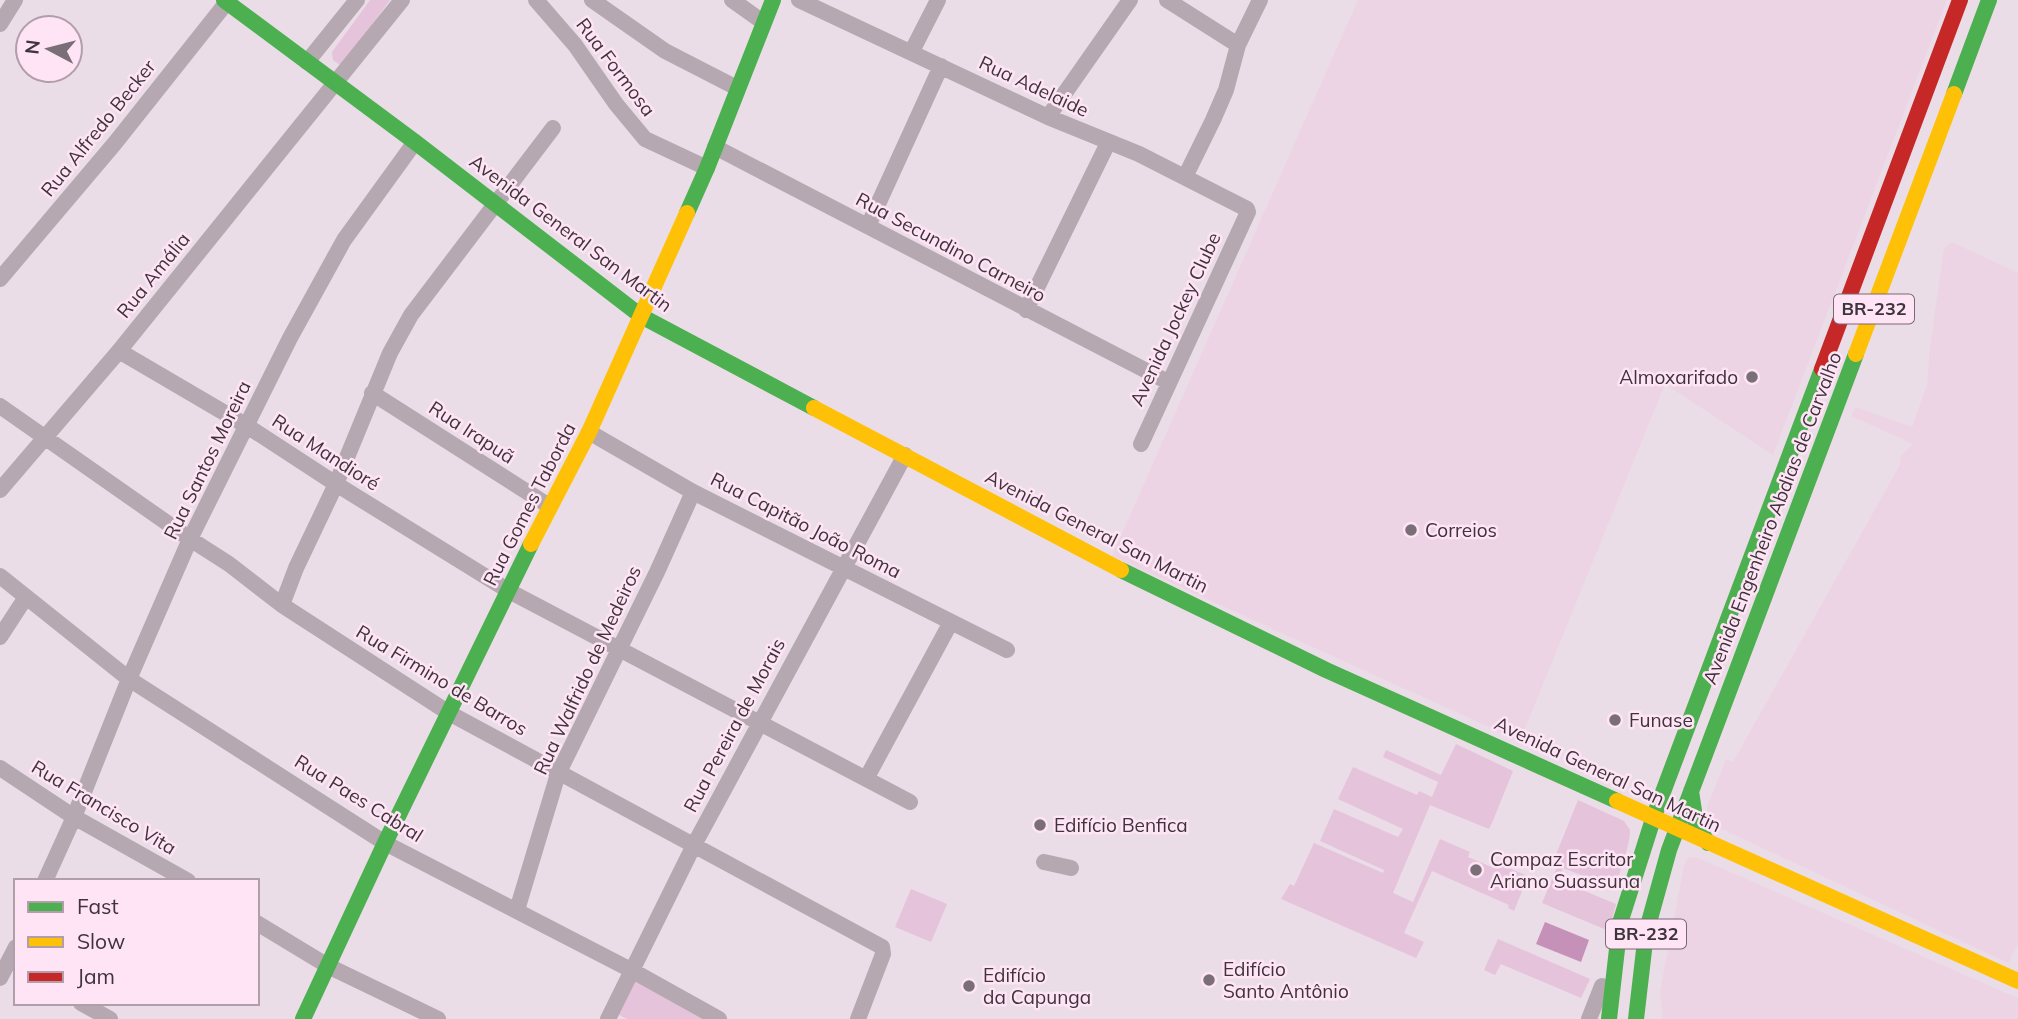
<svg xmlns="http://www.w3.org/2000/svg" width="2018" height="1019" font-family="Mulish,sans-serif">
	<rect width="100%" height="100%" fill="#ebdde7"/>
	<!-- built -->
	<path fill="#ecd4e4" d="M1358 0H1947L1773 455 1665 384 1520 741 1112 556Z
		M1952 242 2018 273V943L2008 963 1709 823 1707 807 1726 759 1733 762 1901 463 1900 461 1901 456 1913 444 1851 416 1855 407 1912 427 1927 385 1929 355 1944 248Z
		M1689 857H1696L2018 998V1019H1663L1660 992 1684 865Z"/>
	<!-- green -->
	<path fill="#e5c3db" d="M370 0H390L343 64 340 65 333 60 332 52Z
		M1456 744 1513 771 1492 823 1489 829 1430 805 1393 893 1413 902 1440 839 1470 852 1468 857 1494 868 1497 863 1528 876 1514 911 1508 908 1509 905 1432 871 1404 933 1424 942 1416 958 1281 899 1290 884 1294 886 1314 843 1383 873 1384 870 1320 841 1334 809 1398 837 1403 829 1338 799 1353 767 1417 795 1419 791 1432 797 1438 782 1383 757 1386 750 1441 775Z
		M1578 800 1624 821 1630 830C1630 850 1618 869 1617 889L1563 868 1558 880 1616 904 1609 931 1542 903 1560 860 1555 857Z
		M911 889 947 904 931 942 895 927Z
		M1498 939 1590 979 1581 998 1501 964 1495 975 1484 970Z
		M635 978 712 1019H627L617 1014Z"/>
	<!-- water -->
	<path fill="#c691b8" d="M1545 922 1589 940 1581 962 1536 944Z"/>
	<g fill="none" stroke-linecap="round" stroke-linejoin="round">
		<!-- street -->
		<path stroke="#b5a8b1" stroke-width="16" d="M536 0 575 45 616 104 645 139 707 168
			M592 0 665 51 737 88
			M732 0 763 22
			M799 0 1048 117 1139 154 1247 209 1248 212 1141 444
			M1167 0 1238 45
			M0 24 15 0
			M912 51 938 0
			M307 62 357 0
			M1048 117 1130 0
			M715 147 1168 382
			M1185 177 1213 120 1226 90 1238 45 1260 0
			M868 226 941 66
			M0 279 115 143 227 2
			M1026 310 1108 143
			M119 351 247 426 336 484 509 591 910 802
			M372 393 549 506
			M0 406 190 539 229 564 282 605 449 713 882 947 883 954 858 1019
			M589 432 693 492 1007 650
			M0 490 119 351 402 0
			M0 576 129 679 385 843 631 970 719 1019
			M282 605 296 568 336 484 390 353 411 315 553 128
			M0 637 26 597
			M0 768 74 817 188 881
			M866 779 951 622
			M1044 862 1071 868
			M45 881 74 817 129 679 190 539 290 338 344 240 415 142
			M517 910 558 774 657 572 693 492
			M257 923 328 966 438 1019
			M0 978 16 947
			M81 1003 110 1019
			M608 1019 694 845 905 455
			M1589 1019 1602 986"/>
		<!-- fast -->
		<path stroke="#4caf50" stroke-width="16" d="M224 0 415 142 641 316 814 408
			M1954 94 1989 0
			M687 213 707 168 773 0
			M1121 570 1326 670 1617 801
			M1691 791 1696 824 1708 843
			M303 1019 385 843 531 544
			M1609 1019 1620 923 1654 816 1822 369
			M1636 1019 1646 933 1669 850 1856 354"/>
		<!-- slow -->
		<path stroke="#ffc107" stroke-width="16" d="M1856 354 1954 94
			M814 408 1121 570
			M531 544 589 432 687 213
			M1617 801 2018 981"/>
		<!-- jam -->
		<path stroke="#c62828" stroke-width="16" d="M1822 369 1960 0"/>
	</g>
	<!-- markers -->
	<g fill="#7b6f77" stroke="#ffe4f6" stroke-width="2.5">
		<circle cx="1752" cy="377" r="7"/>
		<circle cx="1411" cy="530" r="7"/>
		<circle cx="1615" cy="720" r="7"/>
		<circle cx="1040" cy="825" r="7"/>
		<circle cx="1476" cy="870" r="7"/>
		<circle cx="1209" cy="980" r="7"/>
		<circle cx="969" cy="986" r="7"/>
	</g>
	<g text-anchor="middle" stroke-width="5" stroke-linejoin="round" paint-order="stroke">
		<!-- shield labels -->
		<g fill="#ffe4f6" stroke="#786973" stroke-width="2">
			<rect x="1834" y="294.5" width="80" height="29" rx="5"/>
			<rect x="1606" y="919.5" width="80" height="29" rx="5"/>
		</g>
		<g font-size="18" font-weight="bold" fill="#3e343b">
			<text x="1874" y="315">BR-232</text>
			<text x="1646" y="940">BR-232</text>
		</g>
		<!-- street labels -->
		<g font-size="19" fill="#3e343b" stroke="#ffe4f6">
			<text transform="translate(616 67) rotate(53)" y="7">Rua Formosa</text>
			<text transform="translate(1034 86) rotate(25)" y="7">Rua Adelaide</text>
			<text transform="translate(98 128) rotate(-51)" y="7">Rua Alfredo Becker</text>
			<text transform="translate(571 233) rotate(37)" y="7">Avenida General San Martin</text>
			<text transform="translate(951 247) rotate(28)" y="7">Rua Secundino Carneiro</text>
			<text transform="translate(153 275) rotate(-51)" y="7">Rua Amália</text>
			<text transform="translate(1175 319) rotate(-65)" y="7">Avenida Jockey Clube</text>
			<text transform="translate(472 432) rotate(33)" y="7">Rua Irapuã</text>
			<text transform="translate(326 452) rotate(33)" y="7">Rua Mandioré</text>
			<text transform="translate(207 460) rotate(-64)" y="7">Rua Santos Moreira</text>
			<text transform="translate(529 504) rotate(-63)" y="7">Rua Gomes Taborda</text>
			<text transform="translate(1772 518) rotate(-69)" y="7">Avenida Engenheiro Abdias de Carvalho</text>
			<text transform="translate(806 525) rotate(27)" y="7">Rua Capitão João Roma</text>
			<text transform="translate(1097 531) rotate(27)" y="7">Avenida General San Martin</text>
			<text transform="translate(587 670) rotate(-65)" y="7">Rua Walfrido de Medeiros</text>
			<text transform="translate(442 680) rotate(31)" y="7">Rua Firmino de Barros</text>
			<text transform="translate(734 725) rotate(-62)" y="7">Rua Pereira de Morais</text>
			<text transform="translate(1608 774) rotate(25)" y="7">Avenida General San Martin</text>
			<text transform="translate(359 798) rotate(32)" y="7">Rua Paes Cabral</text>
			<text transform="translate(104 807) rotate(31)" y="7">Rua Francisco Vita</text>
		</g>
		<!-- poi labels -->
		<g font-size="19" fill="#3e343b" stroke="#ffe4f6" text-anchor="start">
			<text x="1738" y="384" text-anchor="end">Almoxarifado</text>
			<text x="1425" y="537">Correios</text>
			<text x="1629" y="727">Funase</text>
			<text x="1054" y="832">Edifício Benfica</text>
			<text x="1490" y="866">Compaz Escritor<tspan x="1490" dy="22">Ariano Suassuna</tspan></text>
			<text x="1223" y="976">Edifício<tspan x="1223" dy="22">Santo Antônio</tspan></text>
			<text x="983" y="982">Edifício<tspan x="983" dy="22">da Capunga</tspan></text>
		</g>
	</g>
	<!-- legend -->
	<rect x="14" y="879" width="245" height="126" fill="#ffe4f6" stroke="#b29eab" stroke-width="2"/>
	<rect x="28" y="902" width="35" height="10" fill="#4caf50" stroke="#b29eab" stroke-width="2"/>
	<text x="77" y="914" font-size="21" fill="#3e343b">Fast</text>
	<rect x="28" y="937" width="35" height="10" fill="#ffc107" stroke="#b29eab" stroke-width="2"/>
	<text x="77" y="949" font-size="21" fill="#3e343b">Slow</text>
	<rect x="28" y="972" width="35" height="10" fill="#c62828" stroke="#b29eab" stroke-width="2"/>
	<text x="77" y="984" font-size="21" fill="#3e343b">Jam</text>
	<!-- north arrow -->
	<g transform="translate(49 49) rotate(277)"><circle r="33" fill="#ffe4f6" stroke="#b29eab" stroke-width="2"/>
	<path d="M0-5L12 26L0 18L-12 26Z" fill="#7b6f77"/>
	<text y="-10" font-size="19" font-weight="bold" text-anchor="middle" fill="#3e343b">N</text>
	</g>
</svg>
